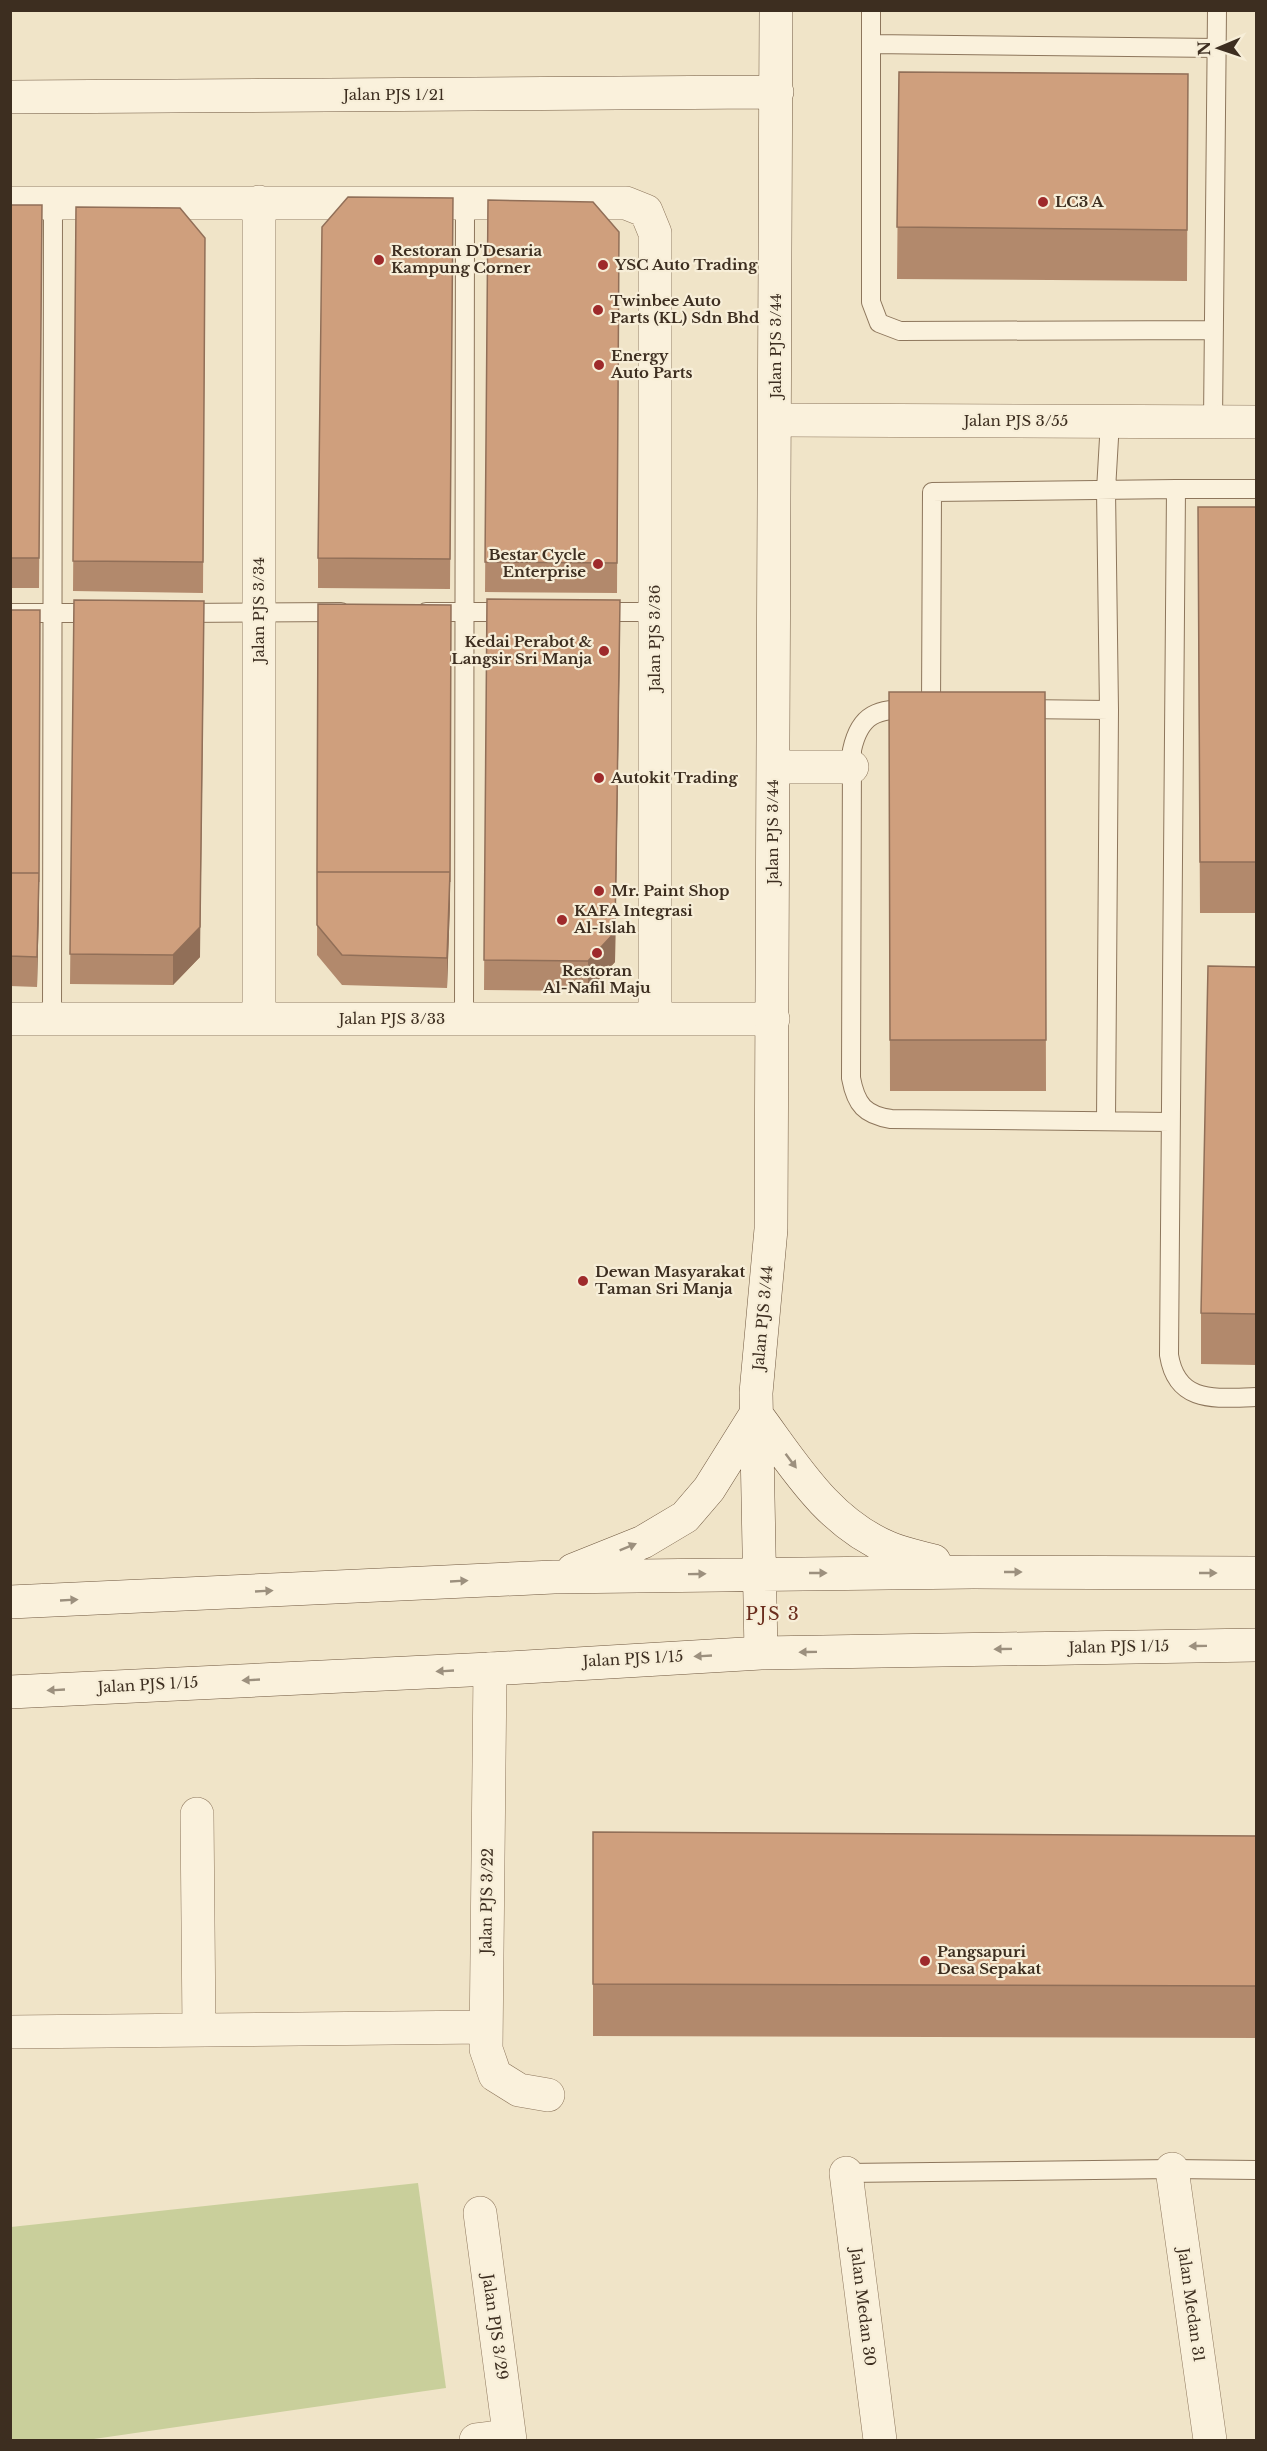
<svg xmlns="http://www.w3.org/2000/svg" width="1267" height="2451" font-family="'Libre Baskerville',serif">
	<rect width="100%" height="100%" fill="#f0e4c8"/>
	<!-- green -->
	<path fill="#c9cf9b" d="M418 2183 446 2388 87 2440H11V2227Z"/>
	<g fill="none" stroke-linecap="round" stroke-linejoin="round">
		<defs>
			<path id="lane" d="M871 10V302L879 323 900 331 1214 330
				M871 44 1217 48
				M1213 422 1217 10
				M1176 489H1256
				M426 612H509
				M597 612H655
				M10 613H98
				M180 613 341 612
				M912 709C878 709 860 713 852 750L851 1078C856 1105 865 1115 891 1119L1170 1122
				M931 709 932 492 1176 489 1169 1355C1177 1405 1217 1398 1256 1397
				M1021 709 1109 710
				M464 1019 465 202
				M52 1020 53 204
				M1106 1121 1109 710 1106 490 1110 421
				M846 2173 1172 2169 1256 2170"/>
			<path id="street" d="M10 203H626L646 211 655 233V1019
				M775 420 1256 422
				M774 767H852
				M10 1019H773
				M259 1019V202
				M490 1669 486 2049 495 2075 519 2090 548 2095
				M197 1814 199 2030
				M10 2032 485 2027
				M1172 2169 1210 2440
				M846 2173 880 2440
				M480 2213 510 2440
				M476 2440 509 2436"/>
			<path id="secondary" d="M10 97 777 92
				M756 1414C794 1465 827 1522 889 1548 903 1554 919 1557 934 1561
				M573 1570 643 1542 685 1517 709 1489 756 1414
				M10 1602 554 1577 973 1572 1256 1573
				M761 1653 756 1393 771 1229 776 10
				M10 1692 490 1669 761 1653 1256 1645"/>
		</defs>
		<!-- lane casing -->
		<use href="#lane" stroke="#8d765c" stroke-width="20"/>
		<!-- street casing -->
		<use href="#street" stroke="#8d765c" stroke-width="34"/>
		<!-- secondary casing -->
		<use href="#secondary" stroke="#6f573f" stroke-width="34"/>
		<!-- lane -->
		<use href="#lane" stroke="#faf1dc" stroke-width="18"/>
		<!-- street -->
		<use href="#street" stroke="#faf1dc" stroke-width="33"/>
		<!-- secondary -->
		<use href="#secondary" stroke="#faf1dc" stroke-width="33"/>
	</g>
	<!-- wall -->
	<path fill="#b2896c" d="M899 72 1188 74 1187 281 897 279Z
		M453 198 450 589 318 588V558Z
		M488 200 619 232 617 593 485 592Z
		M10 205H42L39 588H10Z
		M76 207 205 238 203 593 73 591Z
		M1257 507V913H1200L1198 558Z
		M487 599 620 630 615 962 588 991 484 990Z
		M74 600 200 957 173 985 70 984Z
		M318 604 450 903 447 988 342 985 317 955Z
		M10 610 39 903 37 987 10 986Z
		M889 692H1045L1046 1091H890Z
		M1257 967V1365L1201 1364V1313Z
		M593 1832 1257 1836V2038L593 2036Z"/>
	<!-- shaded-wall -->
	<path fill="#916f58" d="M451 605 450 903 447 988V958Z
		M40 610 39 903 37 987V957Z
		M620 630 615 962 588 991V961Z
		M204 631 200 957 173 985V955Z"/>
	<!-- building -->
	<path fill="#cf9f7d" stroke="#916f58" stroke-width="1.5" d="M899 72 1188 74 1187 230 897 227Z
		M348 197 453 198 450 559 318 558 322 227Z
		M488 200 593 202 619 232 617 563 485 562Z
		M10 205H42L39 558H10Z
		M76 207 180 208 205 238 203 562 73 561Z
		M1198 507H1257V862H1200Z
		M487 599 620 600 615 932 588 961 484 960Z
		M74 600 204 601 200 927 173 955 70 954Z
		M318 604 451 605 450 882V872H317Z
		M10 610H40L39 882V873H10Z
		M889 692H1045L1046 1040H890Z
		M317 872H450L447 958 342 955 317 925Z
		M10 873H39L37 957 10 956Z
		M1208 966 1257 967V1314L1201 1313Z
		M593 1832 1257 1836V1986L593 1984Z"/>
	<!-- one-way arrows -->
	<defs><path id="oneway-solid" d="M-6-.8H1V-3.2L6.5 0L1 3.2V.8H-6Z" transform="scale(1.5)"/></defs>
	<g fill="#9c907e">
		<use href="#oneway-solid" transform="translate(791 1461) rotate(53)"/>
		<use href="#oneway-solid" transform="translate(628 1547) rotate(-22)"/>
		<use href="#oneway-solid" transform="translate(1013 1572)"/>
		<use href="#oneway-solid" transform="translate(818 1573)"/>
		<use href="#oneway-solid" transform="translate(1208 1573)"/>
		<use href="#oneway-solid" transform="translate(697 1574) rotate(-1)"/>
		<use href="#oneway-solid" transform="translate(459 1581) rotate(-3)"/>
		<use href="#oneway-solid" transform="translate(264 1591) rotate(-3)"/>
		<use href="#oneway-solid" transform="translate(69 1600) rotate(-3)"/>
		<use href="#oneway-solid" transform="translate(1198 1646) rotate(179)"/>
		<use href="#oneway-solid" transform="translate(1003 1649) rotate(179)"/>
		<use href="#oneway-solid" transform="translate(808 1652) rotate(179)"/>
		<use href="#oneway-solid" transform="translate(703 1656) rotate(177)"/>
		<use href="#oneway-solid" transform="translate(445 1671) rotate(177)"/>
		<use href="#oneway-solid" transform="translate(251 1680) rotate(177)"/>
		<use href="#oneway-solid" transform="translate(56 1690) rotate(177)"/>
	</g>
	<!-- markers -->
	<g fill="#9e2a2b" stroke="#f7eed8" stroke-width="2">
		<circle cx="1043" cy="202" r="6"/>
		<circle cx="379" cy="260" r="6"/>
		<circle cx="603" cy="265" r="6"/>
		<circle cx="598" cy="310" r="6"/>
		<circle cx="599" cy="365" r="6"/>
		<circle cx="598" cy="564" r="6"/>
		<circle cx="604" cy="651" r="6"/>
		<circle cx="599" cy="778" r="6"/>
		<circle cx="599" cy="891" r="6"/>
		<circle cx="562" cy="920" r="6"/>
		<circle cx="597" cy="953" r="6"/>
		<circle cx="583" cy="1281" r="6"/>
		<circle cx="925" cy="1961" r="6"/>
	</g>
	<g text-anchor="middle" stroke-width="4.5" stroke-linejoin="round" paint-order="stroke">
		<!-- street labels -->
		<g font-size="15" fill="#3d2e20" stroke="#f7eed8">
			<text x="394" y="100">Jalan PJS 1/21</text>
			<text transform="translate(776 346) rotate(-90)" y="5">Jalan PJS 3/44</text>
			<text x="1016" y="426">Jalan PJS 3/55</text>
			<text transform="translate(259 610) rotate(-90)" y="5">Jalan PJS 3/34</text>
			<text transform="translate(655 638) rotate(-90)" y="5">Jalan PJS 3/36</text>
			<text transform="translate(773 832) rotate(-90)" y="5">Jalan PJS 3/44</text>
			<text x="392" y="1024">Jalan PJS 3/33</text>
			<text transform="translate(763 1318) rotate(-85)" y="5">Jalan PJS 3/44</text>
			<text transform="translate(1119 1647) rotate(-1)" y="5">Jalan PJS 1/15</text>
			<text transform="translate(633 1659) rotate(-3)" y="5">Jalan PJS 1/15</text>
			<text transform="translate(148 1685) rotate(-3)" y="5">Jalan PJS 1/15</text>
			<text transform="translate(487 1901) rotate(-89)" y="5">Jalan PJS 3/22</text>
			<text transform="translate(1191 2305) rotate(82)" y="5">Jalan Medan 31</text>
			<text transform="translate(863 2307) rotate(83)" y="5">Jalan Medan 30</text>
			<text transform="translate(495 2327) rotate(82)" y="5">Jalan PJS 3/29</text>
		</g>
		<!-- poi labels -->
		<g font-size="15" font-weight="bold" fill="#3d2e20" stroke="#f7eed8" text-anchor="start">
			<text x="1055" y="207">LC3 A</text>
			<text x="391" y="256">Restoran D'Desaria<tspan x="391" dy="17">Kampung Corner</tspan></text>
			<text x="615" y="270">YSC Auto Trading</text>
			<text x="610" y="306">Twinbee Auto<tspan x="610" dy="17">Parts (KL) Sdn Bhd</tspan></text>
			<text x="611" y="361">Energy<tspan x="611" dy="17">Auto Parts</tspan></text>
			<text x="586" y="560" text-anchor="end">Bestar Cycle<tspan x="586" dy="17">Enterprise</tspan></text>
			<text x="592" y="647" text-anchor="end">Kedai Perabot &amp;<tspan x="592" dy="17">Langsir Sri Manja</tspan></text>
			<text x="611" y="783">Autokit Trading</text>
			<text x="611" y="896">Mr. Paint Shop</text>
			<text x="574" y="916">KAFA Integrasi<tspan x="574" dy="17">Al-Islah</tspan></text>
			<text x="597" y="976" text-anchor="middle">Restoran<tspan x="597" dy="17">Al-Nafil Maju</tspan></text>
			<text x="595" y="1277">Dewan Masyarakat<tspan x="595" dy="17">Taman Sri Manja</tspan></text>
			<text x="937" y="1957">Pangsapuri<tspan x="937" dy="17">Desa Sepakat</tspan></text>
		</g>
		<!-- quarter labels -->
		<g font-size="18" letter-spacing="1.5" fill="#6b2e1e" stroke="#f7eed8">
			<text x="773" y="1620">PJS 3</text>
		</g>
	</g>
	<!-- border -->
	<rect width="1267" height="2451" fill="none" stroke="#3d2e20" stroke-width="24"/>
	<!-- north arrow -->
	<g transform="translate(1219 48) rotate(268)" stroke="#f7eed8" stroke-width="4.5" paint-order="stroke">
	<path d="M0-4.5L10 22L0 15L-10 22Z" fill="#3d2e20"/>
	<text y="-9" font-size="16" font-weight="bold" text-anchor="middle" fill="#3d2e20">N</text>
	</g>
</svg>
